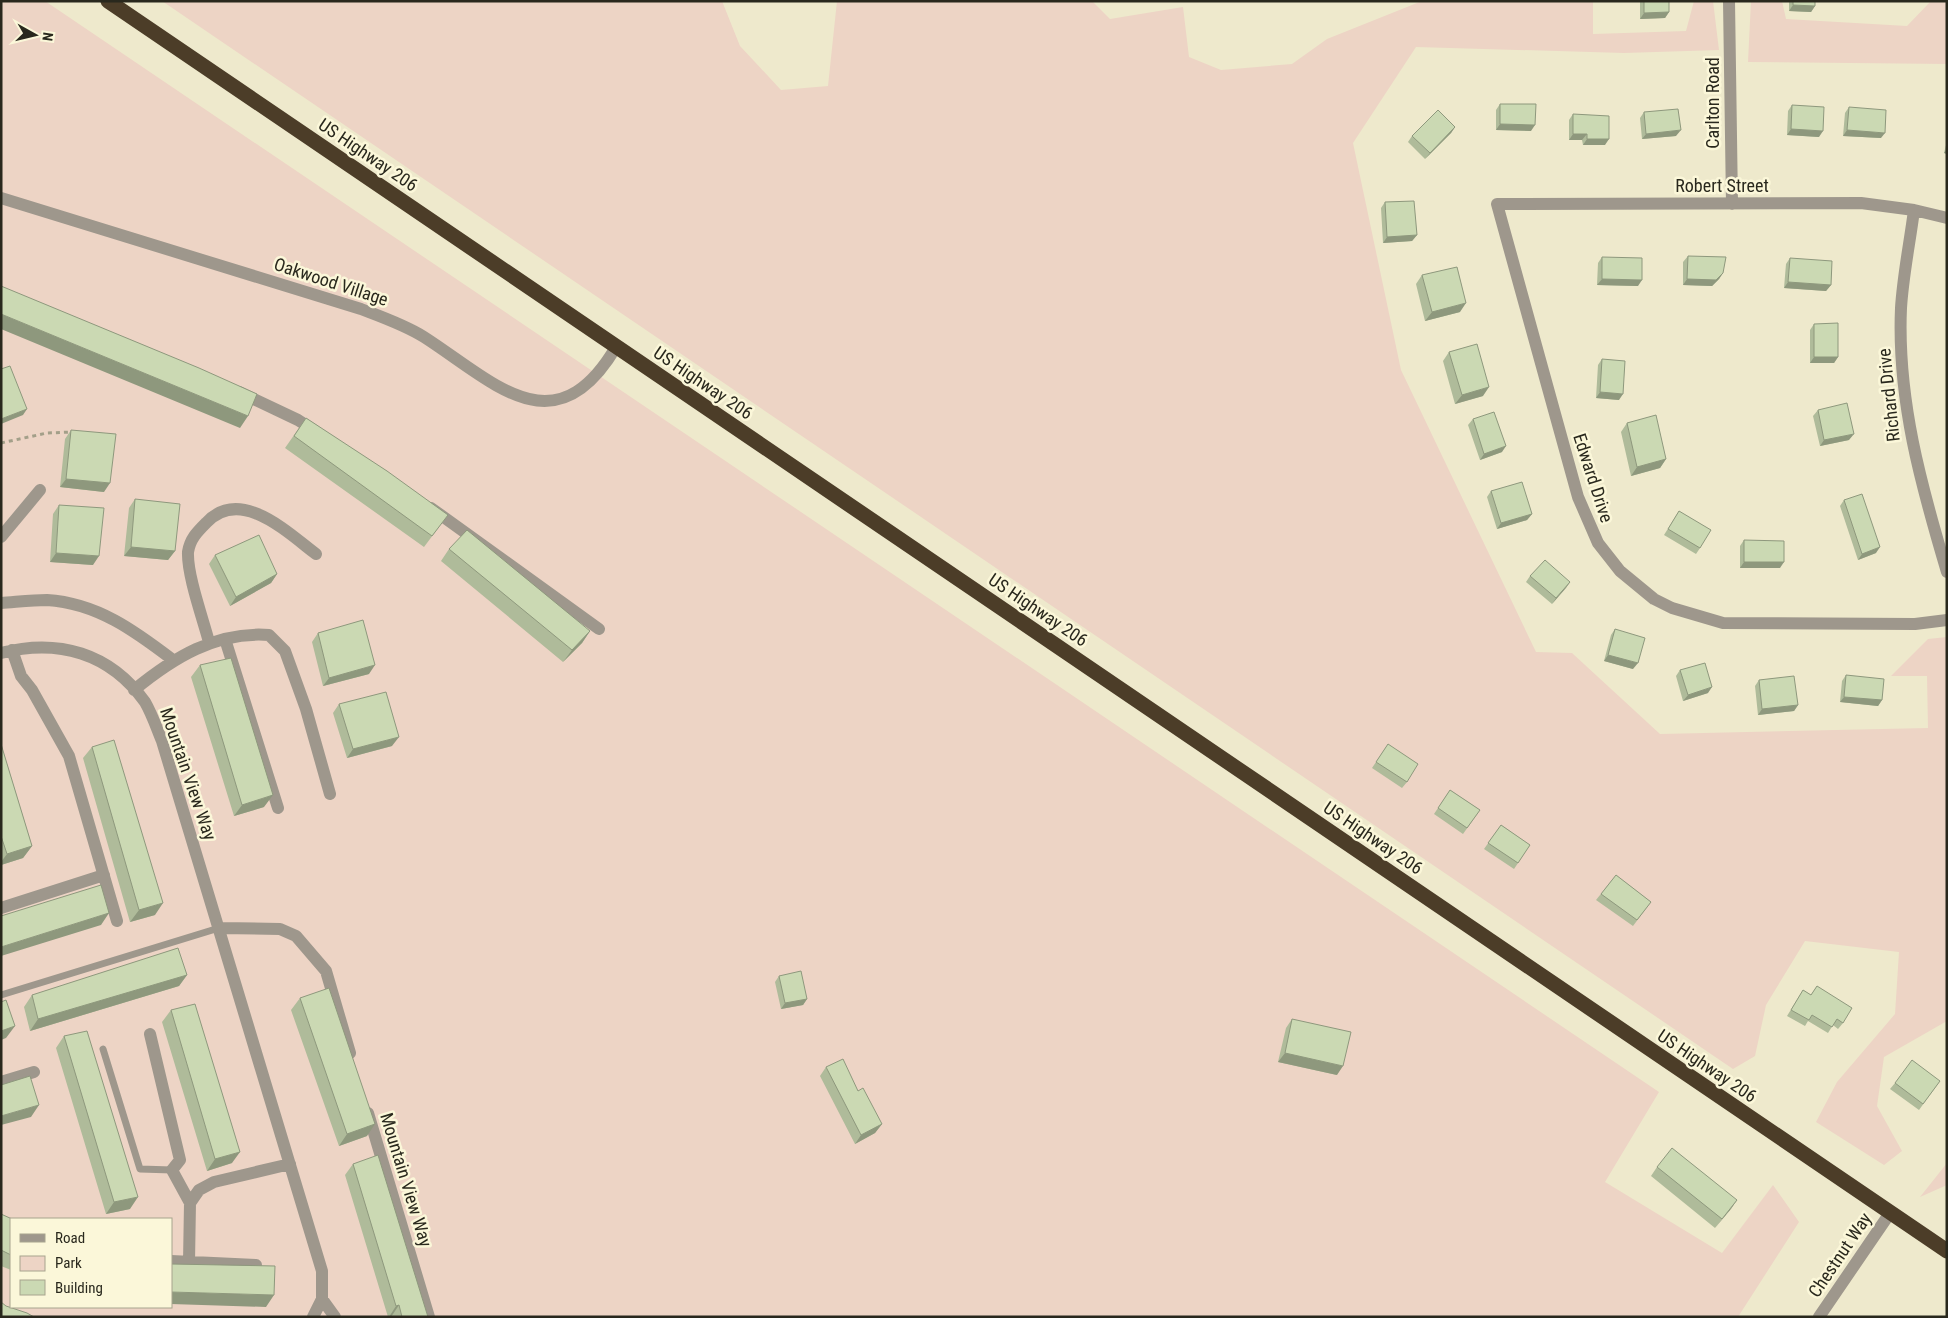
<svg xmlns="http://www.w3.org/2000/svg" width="1948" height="1318" font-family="'Roboto Condensed',sans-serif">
	<rect width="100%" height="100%" fill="#eee9cc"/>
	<!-- green -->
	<path fill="#edd4c5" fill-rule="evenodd" d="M1 1H45L1659 1092 1605 1182 1722 1253 1773 1185 1799 1222 1738 1317H1ZM11 1219H171V1307H11Z
		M162 1H722L740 46 781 90 828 86 837 1H1092L1110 19 1183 7 1189 57 1221 70 1292 64 1327 39 1422 1H1593V34L1686 31 1694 1H1713L1719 50 1624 53 1416 47 1353 143 1401 370 1536 652 1572 653 1660 734 1928 728 1927 676H1891L1928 639 1947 637V1021L1884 1057 1877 1106 1902 1151 1884 1165 1816 1122 1837 1082 1895 1014 1899 952 1805 941 1766 1005 1755 1056 1733 1069Z
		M1751 1H1782L1786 19 1907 26 1931 1H1947V64L1748 62Z
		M1947 1162V1185L1920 1197 1947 1163Z"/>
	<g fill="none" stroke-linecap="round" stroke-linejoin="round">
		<!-- path -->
		<path stroke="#a39f89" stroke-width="3" stroke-dasharray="4 4" stroke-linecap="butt" d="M1 443 47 433 73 432"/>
		<!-- lane -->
		<path stroke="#9e978c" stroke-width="7" d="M1 995 219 928
			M103 1049 140 1169 172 1170"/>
		<!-- street -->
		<path stroke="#9e978c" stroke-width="12" d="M1729 1 1732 204
			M1 198 361 309C382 317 405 325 424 337 494 382 555 450 616 347
			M1914 210C1910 242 1903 275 1901 308 1897 399 1921 485 1947 572
			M1947 218 1914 210 1861 203 1497 204 1578 497 1598 543 1620 571 1654 599 1672 608 1723 623 1915 624 1947 620
			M239 392 298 420 315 431
			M431 508 599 629
			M1 537 40 490
			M1 603C16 602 32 600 47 600 97 603 135 631 173 660
			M225 639 278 808
			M209 642C203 619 187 575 188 552 190 539 197 532 206 523 240 486 287 532 316 554
			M12 650 21 676 32 690 69 756 117 921
			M1 653C58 638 110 653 145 702 152 714 157 729 162 741L322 1271V1299L313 1317
			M134 690C173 658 216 631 269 635L285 651 306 709 330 794
			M1 908 104 875
			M219 928 280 929 296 936 326 971 350 1053
			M150 1034 180 1160 172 1170 190 1203 189 1262
			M1 1082 34 1072
			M368 1113 429 1317
			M190 1203 199 1190 214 1182 290 1164
			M171 1261 256 1265
			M322 1299 335 1317
			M1819 1317 1890 1213"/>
		<!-- highway -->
		<path stroke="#4c3d28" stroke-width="15" d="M108 1 1947 1251"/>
	</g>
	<!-- wall -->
	<path fill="#afbb9a" d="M1640 1H1669V12L1665 18 1640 19Z
		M1789 1H1815V6L1811 12 1789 11Z
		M1500 104 1531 131 1496 130V110Z
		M1792 105 1819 137 1787 135 1788 111Z
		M1849 107 1881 138 1843 136 1845 113Z
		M1644 112 1676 136 1642 139 1640 118Z
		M1573 114 1605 145H1583L1582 140H1569V120Z
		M1455 127 1451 133 1425 159 1408 142 1412 136Z
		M1947 141V154L1944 153Z
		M1385 202 1417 235 1412 241 1383 243 1381 208Z
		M1688 256 1723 273 1719 279 1712 286 1683 285V262Z
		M1602 257 1638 286 1597 285 1598 263Z
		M1790 258 1831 285 1826 291 1784 288 1786 264Z
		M1422 275 1460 312 1425 321 1416 284Z
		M1814 324 1838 357 1834 363H1810V330Z
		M1449 352 1483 396 1455 404 1443 361Z
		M1602 359 1619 400 1596 398 1598 365Z
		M1818 410 1849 440 1820 446 1813 416Z
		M306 418 448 515 424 547 285 448Z
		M1473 419 1502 452 1480 460 1468 425Z
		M1627 423 1666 459 1660 468 1631 476 1621 432Z
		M71 430 104 492 60 487 65 439Z
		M1491 491 1532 514 1527 520 1497 529 1487 497Z
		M135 499 175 551 168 560 124 556 129 508Z
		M1844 500 1876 553 1858 560 1840 506Z
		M59 505 93 565 50 562 53 514Z
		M1679 511 1700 548 1696 554 1664 535Z
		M1744 540 1780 568H1740V546Z
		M449 549 590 631 582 643 563 662 441 561Z
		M215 555 277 574 271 583 230 606 209 564Z
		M1530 576 1570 582 1552 604 1526 582Z
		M1615 629 1633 669 1604 661 1611 635Z
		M318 633 369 674 323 686 312 642Z
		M200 665 264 807 234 816 191 677Z
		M1680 670 1708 693 1683 701 1676 676Z
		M1846 675 1882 700 1878 706 1840 702 1842 681Z
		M1759 680 1798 705 1794 711 1758 715 1755 686Z
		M339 704 392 746 347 758 333 713Z
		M1 744 32 846 23 858 1 865Z
		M1388 744 1407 782 1402 788 1372 768Z
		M92 747 155 915 130 922 83 758Z
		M1450 790 1480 810 1463 834 1434 814Z
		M1501 825 1530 845 1514 869 1484 849Z
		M1616 875 1651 902 1633 926 1596 900Z
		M187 975 179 986 30 1031 24 1007 32 995Z
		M779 976 807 999 803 1005 781 1009 775 982Z
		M1817 986 1843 1023 1838 1029 1833 1025 1828 1033 1808 1021 1805 1026 1787 1016 1803 990 1811 995Z
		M300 998 367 1136 339 1146 291 1010Z
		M171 1010 232 1163 207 1171 162 1022Z
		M1292 1019 1337 1075 1278 1062 1286 1028Z
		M64 1036 130 1209 106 1214 56 1048Z
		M826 1067 858 1091 882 1124 875 1133 855 1144 820 1076Z
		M1940 1081 1919 1110 1890 1089 1895 1083Z
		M353 1164 428 1317H388L345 1175Z
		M1657 1167 1737 1200 1715 1228 1651 1176Z
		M1 1214 11 1219V1270L1 1266Z"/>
	<!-- shaded-wall -->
	<path fill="#8e987d" d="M1793 5 1815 6 1811 12 1789 11Z
		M1669 12 1665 18 1640 19 1644 13Z
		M1500 124 1535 125 1531 131 1496 130Z
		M1455 127 1451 133 1425 159 1430 153Z
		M1791 129 1823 131 1819 137 1787 135Z
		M1681 130 1676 136 1642 139 1646 134Z
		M1847 130 1885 133 1881 138 1843 136Z
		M1573 134H1587L1582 140H1569Z
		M1587 139H1609L1605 145H1583Z
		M1947 149V154L1944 153Z
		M1417 235 1412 241 1383 243 1387 237Z
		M1723 273 1719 279 1712 286 1683 285 1687 279Z
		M1602 279 1642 280 1638 286 1597 285Z
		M1788 282 1831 285 1826 291 1784 288Z
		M1466 303 1460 312 1425 321 1432 312Z
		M1 314 248 416 240 428 1 329Z
		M1814 357H1838L1834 363H1810Z
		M1489 387 1483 396 1455 404 1462 395Z
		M1600 392 1623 394 1619 400 1596 398Z
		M27 409 23 415 1 424V419Z
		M1854 434 1849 440 1820 446 1824 440Z
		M1506 446 1502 452 1480 460 1484 454Z
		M1666 459 1660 468 1631 476 1637 467Z
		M66 479 110 483 104 492 60 487Z
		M1532 514 1527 520 1497 529 1501 523Z
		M131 547 175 551 168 560 124 556Z
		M1880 547 1876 553 1858 560 1862 554Z
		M56 553 99 556 93 565 50 562Z
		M1744 562H1784L1780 568H1740Z
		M277 574 271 583 230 606 236 597Z
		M1570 582 1566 588 1552 604 1556 598Z
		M590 631 582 643 563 662 572 650Z
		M1608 655 1638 663 1633 669 1604 661Z
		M375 665 369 674 323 686 329 678Z
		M1712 687 1708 693 1683 701 1688 695Z
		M1844 697 1882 700 1878 706 1840 702Z
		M1798 705 1794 711 1758 715 1762 709Z
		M399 737 392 746 347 758 353 749Z
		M273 795 264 807 234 816 242 805Z
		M32 846 23 858 1 865V862L7 854Z
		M163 903 155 915 130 922 139 910Z
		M109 913 101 925 1 956V947Z
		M187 975 179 986 30 1031 38 1019Z
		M807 999 803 1005 781 1009 785 1003Z
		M15 1026 6 1038 1 1040V1031Z
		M1285 1053 1343 1066 1337 1075 1278 1062Z
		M39 1105 31 1117 1 1125V1116Z
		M375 1124 367 1136 339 1146 347 1134Z
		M882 1124 875 1133 855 1144 861 1135Z
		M240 1152 232 1163 207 1171 215 1159Z
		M138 1197 130 1209 106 1214 114 1202Z
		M1737 1200 1731 1209 1715 1228 1722 1219Z
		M171 1292 274 1295 266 1307 171 1304Z
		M399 1305 391 1317H389L396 1306Z"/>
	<!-- building -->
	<path fill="#cbd9b3" stroke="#8e987d" d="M1644 1H1669V12L1644 13Z
		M1793 1H1815V6L1793 5Z
		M1500 104H1536L1535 125 1500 124Z
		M1792 105 1824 107 1823 131 1791 129Z
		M1849 107 1886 110 1885 133 1847 130Z
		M1678 109 1681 130 1646 134 1644 112Z
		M1438 110 1455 127 1430 153 1412 136Z
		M1573 114 1609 116V139H1587V134H1573Z
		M1414 201 1417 235 1387 237 1385 202Z
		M1688 256 1726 257 1723 273 1716 280 1687 279Z
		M1602 257 1642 258V280L1602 279Z
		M1790 258 1832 261 1831 285 1788 282Z
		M1457 267 1466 303 1432 312 1422 275Z
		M1 286 199 368 257 394 248 416 1 314Z
		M1838 323V357H1814V324Z
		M1477 344 1489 387 1462 395 1449 352Z
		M1602 359 1625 361 1623 394 1600 392Z
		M10 366 27 409 1 419V369Z
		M1847 403 1854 434 1824 440 1818 410Z
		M1494 412 1506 446 1484 454 1473 419Z
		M1656 415 1666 459 1637 467 1627 423Z
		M306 418 387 471 448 515 432 536 294 436Z
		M71 430 116 434 110 483 66 479Z
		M1522 482 1532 514 1501 523 1491 491Z
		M1862 494 1880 547 1862 554 1844 500Z
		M135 499 180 504 175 551 131 547Z
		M59 505 104 508 99 556 56 553Z
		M1679 511 1711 530 1700 548 1668 529Z
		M467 530 590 631 572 650 449 549Z
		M259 535 277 574 236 597 215 555Z
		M1744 540 1784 541V562H1744Z
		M1545 560 1570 582 1556 598 1530 576Z
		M363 620 375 665 329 678 318 633Z
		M1615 629 1645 638 1638 663 1608 655Z
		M231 658 273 795 242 805 200 665Z
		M1705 663 1712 687 1688 695 1680 670Z
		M1846 675 1884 679 1882 700 1844 697Z
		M1794 676 1798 705 1762 709 1759 680Z
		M386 692 399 737 353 749 339 704Z
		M114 740 163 903 139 910 92 747Z
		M1 744 32 846 7 854 1 836Z
		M1388 744 1418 764 1407 782 1376 762Z
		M1450 790 1480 810 1467 828 1438 808Z
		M1501 825 1530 845 1518 863 1488 843Z
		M1616 875 1651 902 1637 920 1601 894Z
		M101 885 109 913 1 947V916Z
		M178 948 187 975 38 1019 32 995Z
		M801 971 807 999 785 1003 779 976Z
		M1817 986 1852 1008 1843 1023 1837 1019 1832 1027 1812 1015 1809 1020 1791 1010 1803 990 1811 995Z
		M329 988 375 1124 347 1134 300 998Z
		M6 1000 15 1026 1 1031V1002Z
		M195 1004 240 1152 215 1159 171 1010Z
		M1292 1019 1351 1032 1343 1066 1285 1053Z
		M87 1031 138 1197 114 1202 64 1036Z
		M843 1059 858 1091 863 1088 882 1124 861 1135 826 1067Z
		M1912 1060 1940 1081 1923 1104 1895 1083Z
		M30 1076 39 1105 1 1116V1085Z
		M1672 1148 1737 1200 1722 1219 1657 1167Z
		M378 1155 428 1317H402L399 1305 396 1306 353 1164Z
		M1 1214 12 1219 11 1255 1 1250Z
		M171 1264 275 1266 274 1295 171 1292Z
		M1 1302 6 1306 27 1313 34 1317H1Z"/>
	<g text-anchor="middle" stroke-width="5" stroke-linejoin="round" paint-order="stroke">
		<!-- street labels -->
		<g font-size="18" fill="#29281d" stroke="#fbf7d9">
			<text transform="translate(1713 103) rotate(-90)" y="6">Carlton Road</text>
			<text transform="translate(368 155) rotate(34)" y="6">US Highway 206</text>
			<text x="1722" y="192">Robert Street</text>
			<text transform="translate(331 282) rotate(18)" y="6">Oakwood Village</text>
			<text transform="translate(703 383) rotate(34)" y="6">US Highway 206</text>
			<text transform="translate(1889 395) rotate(-96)" y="6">Richard Drive</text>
			<text transform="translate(1593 478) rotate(72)" y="6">Edward Drive</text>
			<text transform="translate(1038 610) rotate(34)" y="6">US Highway 206</text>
			<text transform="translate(188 774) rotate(71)" y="6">Mountain View Way</text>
			<text transform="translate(1373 838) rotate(34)" y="6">US Highway 206</text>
			<text transform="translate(1707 1066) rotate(34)" y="6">US Highway 206</text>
			<text transform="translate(406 1180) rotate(73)" y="6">Mountain View Way</text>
			<text transform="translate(1840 1255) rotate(-56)" y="6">Chestnut Way</text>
		</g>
	</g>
	<!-- border -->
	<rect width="1948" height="1318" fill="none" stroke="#29281d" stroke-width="5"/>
	<!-- legend -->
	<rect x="10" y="1218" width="162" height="90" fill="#fbf7d9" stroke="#a7a48e"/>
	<rect x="20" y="1234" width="25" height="8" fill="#9e978c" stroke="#a7a48e"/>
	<text x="55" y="1243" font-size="15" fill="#29281d">Road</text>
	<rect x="20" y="1256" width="25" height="15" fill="#edd4c5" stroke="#a7a48e"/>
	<text x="55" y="1268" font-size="15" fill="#29281d">Park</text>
	<rect x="20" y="1280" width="25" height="15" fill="#cbd9b3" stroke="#a7a48e"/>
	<text x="55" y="1293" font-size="15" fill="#29281d">Building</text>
	<!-- north arrow -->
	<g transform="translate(35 35) rotate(98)" stroke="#fbf7d9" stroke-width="4" paint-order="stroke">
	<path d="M0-4L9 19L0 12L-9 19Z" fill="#29281d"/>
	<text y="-8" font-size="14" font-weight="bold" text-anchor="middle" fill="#29281d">N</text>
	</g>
</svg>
